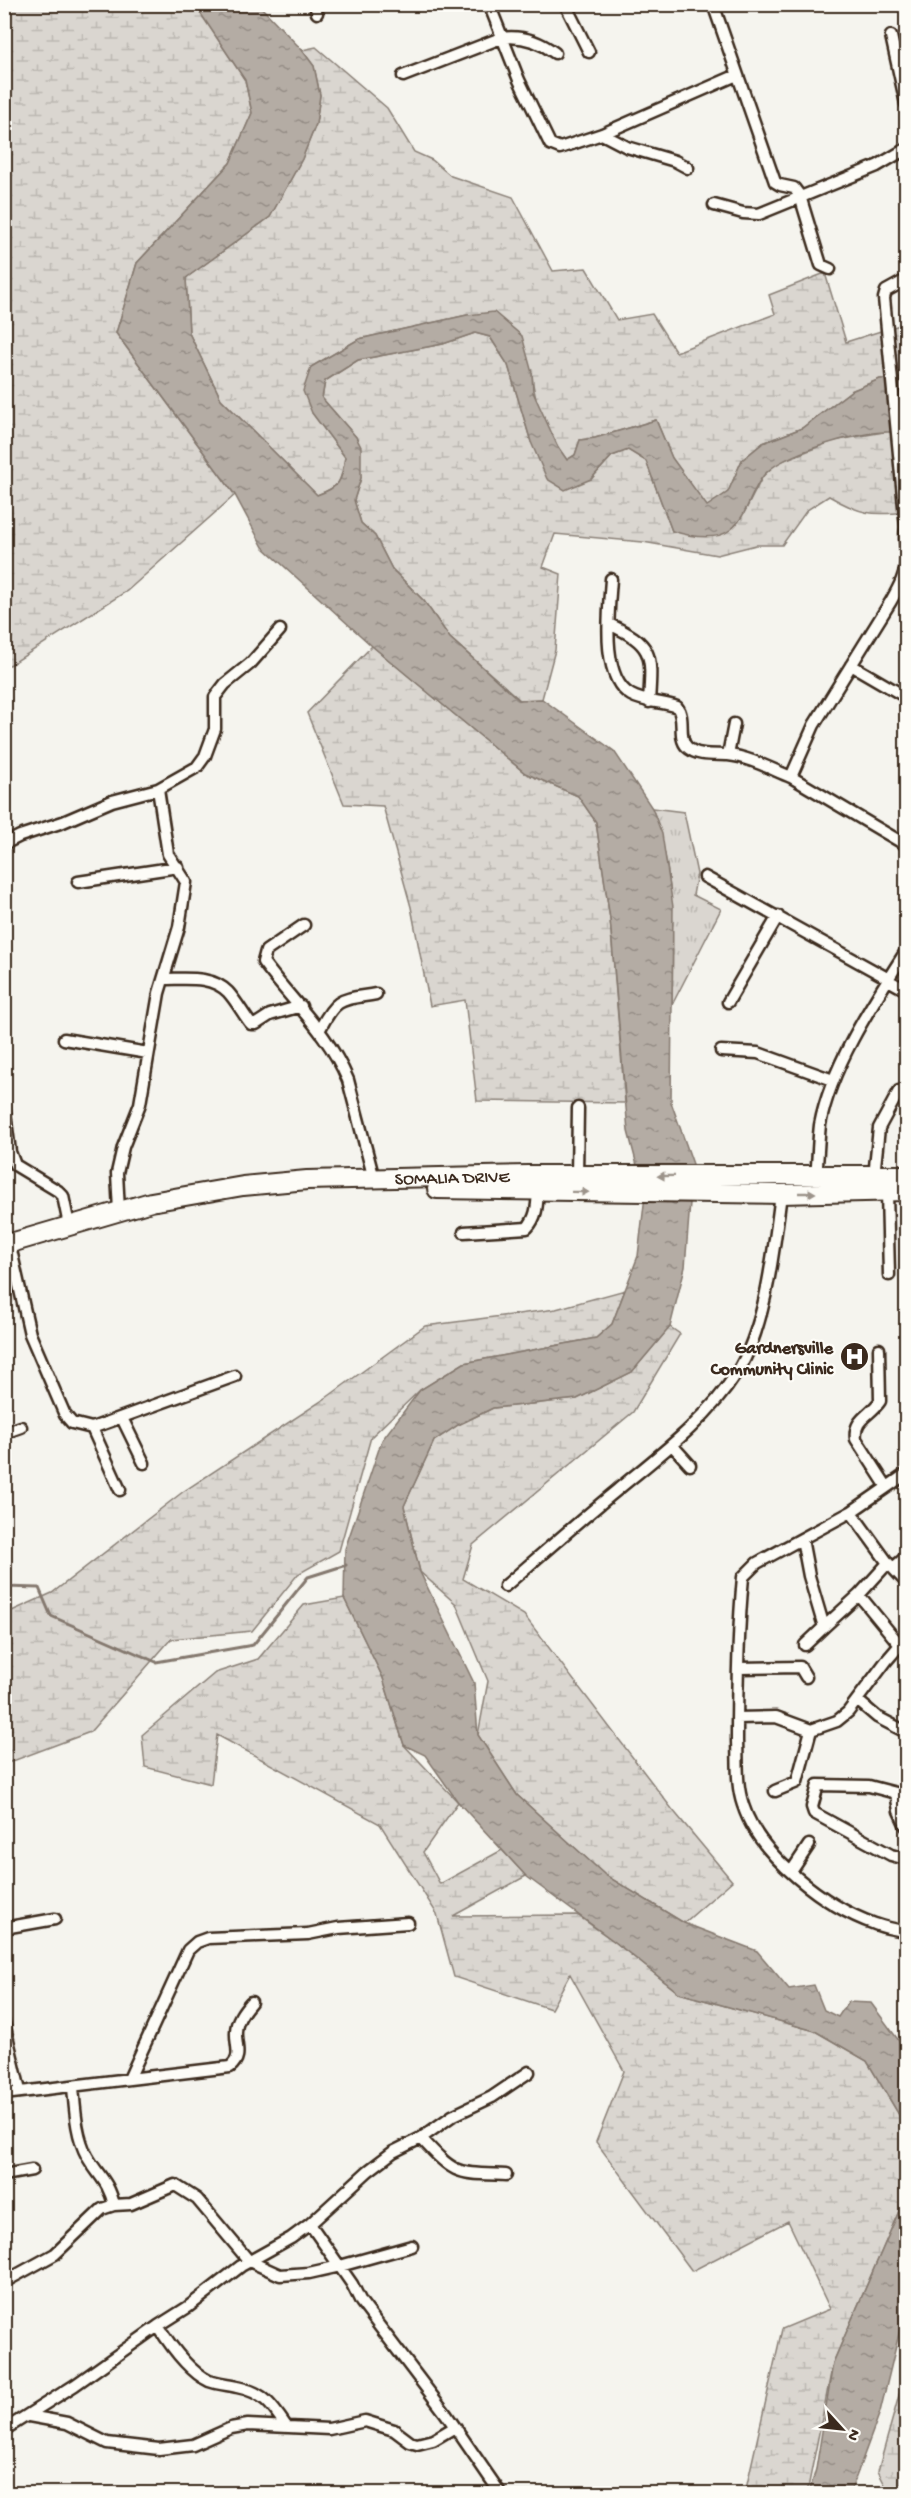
<svg xmlns="http://www.w3.org/2000/svg" width="911" height="2498" font-family="'Gochi Hand',sans-serif">
	<defs>
		<pattern id="grass-tufts" width="24" height="20" patternUnits="userSpaceOnUse" patternTransform="scale(1.5)"><rect width="24" height="20" fill="#dad6d0"/><path d="M3 7l-1-3M5 7V3M7 7l1-3M15 17l-1-3M17 17v-4M19 17l1-3" fill="none" stroke="#bcb8b2"/></pattern>
		<pattern id="wetland-marsh" width="20" height="14" patternUnits="userSpaceOnUse" patternTransform="scale(1.5)"><rect width="20" height="14" fill="#dad6d0"/><path d="M1 5h8M5 5V1M11 12h8M15 12V8" fill="none" stroke="#bcb8b2"/></pattern>
		<pattern id="water-ripples" width="26" height="14" patternUnits="userSpaceOnUse" patternTransform="scale(1.5)"><rect width="26" height="14" fill="#b4aca4"/><path d="M2 4q2-2 4 0t4 0M15 11q2-2 4 0t4 0" fill="none" stroke="#948c85"/></pattern>
	</defs>
	<rect width="100%" height="100%" fill="#f5f4ee"/>
	<filter id="ink" filterUnits="userSpaceOnUse"><feTurbulence type="fractalNoise" baseFrequency=".0167" numOctaves="2"/><feDisplacementMap in="SourceGraphic" scale="12" xChannelSelector="R" yChannelSelector="G"/><feConvolveMatrix kernelMatrix="1 2 1 2 8 2 1 2 1" color-interpolation-filters="sRGB"/></filter>
	<g filter="url(#ink)">
		<!-- grass -->
		<path fill="url(#grass-tufts)" stroke="#8a8077" stroke-width="1.5" d="M652 808 684 812 697 874 693 895 721 909 672 1005C673 938 676 872 652 808Z"/>
		<!-- wetland -->
		<path fill="url(#wetland-marsh)" stroke="#8a8077" stroke-width="1.5" d="M4 5H195L245 80 252 113 230 163 137 263 116 333 235 495 127 591 10 665 4 664Z
			M316 47 387 108 414 152 432 160 451 176 513 197 553 271 586 268 617 320 652 314 676 352 775 314 769 295 825 273 846 342 906 323V378L880 379 851 391 802 428 763 443 742 460 728 492 707 507 672 458 656 420 595 438 580 440 575 455 567 460C549 436 533 403 532 373L467 315 359 339 311 367 312 413 345 457C341 481 342 486 317 495L221 399 189 333 186 278 270 217 302 159 316 124 320 95 314 66 302 50Z
			M475 333 490 337 508 365 531 442 591 479 612 456 628 450 646 461 672 531 744 513 763 476 777 463 833 441 889 431 906 436V512C871 516 860 514 829 496L807 510 782 545H756L717 555 643 542 555 534 543 567 561 574 555 650 542 699 520 700 450 638 424 601 392 569 375 536 361 523 354 500 361 478 356 437 322 398 325 381 358 360 443 344Z
			M372 646 525 773 578 796 596 822 610 919 625 1103 477 1101 465 1000 430 1006 411 907 383 806 344 804 307 713Z
			M625 1290 612 1324 596 1338 464 1363 420 1390 371 1437 339 1551 298 1574 252 1631 171 1639 90 1732 5 1764V1614L52 1593 184 1491 326 1398 425 1326 556 1309Z
			M670 1327 680 1334 633 1412 473 1545 463 1579 524 1615 672 1809 732 1881 684 1923 605 1875 517 1795 478 1735 488 1681 456 1604 420 1572 404 1506 434 1441 458 1425 493 1408 577 1399 632 1372Z
			M344 1598 383 1678 404 1745 458 1802 423 1852 440 1884 502 1850 526 1876 453 1916 577 1915 615 1942 679 1993 815 2031 867 2061 901 2118 906 2157V2195L833 2363 807 2493H741L746 2489 782 2329 830 2309 788 2221 692 2271 596 2142 624 2071 570 1974 551 2009 454 1977 437 1914 380 1824 217 1735 211 1784 145 1767 142 1735 215 1673 258 1659 304 1605Z
			M906 2370V2493H889L878 2471Z"/>
		<!-- water -->
		<path fill="url(#water-ripples)" stroke="#84786e" stroke-width="1.5" d="M195 5H259L302 50 314 66 320 95 316 124 302 159 270 217 186 278 189 333 221 399 317 495C342 486 341 481 345 457L312 413 303 391 311 367 359 339 467 315 494 312 522 336 532 373 533 392 558 447 567 460 575 455 580 440 595 438 656 420 672 458 707 506 728 492 742 460 763 443 802 428 851 391 880 379 906 378V436C901 435 894 432 889 432 860 431 783 453 764 475 750 491 748 517 730 530 715 542 689 536 672 531L646 461 628 450 612 456 591 479 565 490 547 479 531 442 508 365 490 337 475 333 443 344 358 360 325 381 322 398 356 437 361 447V478L354 500 361 523 375 536 392 569 424 601 450 638 519 700 542 699 614 751 652 808 662 834 673 907 671 1102 693 1164 685 1267 670 1327 632 1372 577 1399 493 1408 458 1425 434 1441 404 1506 420 1572 474 1683 478 1735 517 1795 605 1875 684 1923 757 1951 789 1989 814 1985 824 2010 838 2017 848 2002 871 2003 902 2045 906 2047V2157L901 2118 867 2061 815 2031 679 1993 615 1942 526 1876 458 1802 425 1755 404 1745 383 1678 344 1598 345 1549 382 1440 420 1390 464 1363 596 1338 612 1324 638 1256 645 1196 628 1131 610 919 596 822 578 796 525 773 372 646 263 547 235 495 116 333 137 263 230 163 252 113 245 80Z
			M906 2195V2305L880 2412 850 2493H809L816 2469 833 2363Z"/>
		<g fill="none" stroke-linecap="round" stroke-linejoin="round">
			<!-- stream -->
			<path stroke="#84786e" stroke-width="3" d="M4 1587 39 1588 51 1616 156 1662 253 1645 308 1577 346 1565"/>
			<defs>
				<path id="street" d="M315 4 317 13
					M489 4 519 80 550 144 560 148 602 134 737 75
					M565 4 589 52
					M713 4 775 182 780 185 794 188 800 196 821 265 830 269
					M891 36 906 104
					M403 76 501 38C521 35 539 41 555 53
					M602 134 627 147 675 161 688 168
					M714 205 743 213 759 214 877 166 906 149
					M906 280 886 291 884 298 906 527C904 538 906 545 906 556 907 573 899 587 891 601L814 725 791 777 906 845
					M611 579C609 610 600 678 631 695 645 703 662 701 677 707 686 718 677 737 687 747 697 757 716 754 728 755 749 757 771 769 791 777
					M609 624C654 645 652 654 649 702
					M851 665 906 697
					M728 755 734 724
					M4 844 20 836 63 822 112 801 158 789 197 767 205 756 215 729V697L225 684 251 663 280 630
					M705 877 889 979
					M78 882 178 867
					M304 925 266 951 263 962C294 1004 327 1031 348 1080L374 1179
					M164 979C186 979 211 975 228 992 237 1002 243 1014 251 1024H256L270 1015 301 1006
					M888 980 906 990
					M728 1002 778 916
					M320 1029C337 996 342 1000 376 994
					M64 1039 148 1053
					M721 1051 758 1053 833 1080
					M4 1105 10 1152 15 1165 58 1191 63 1196 69 1225
					M577 1176 578 1108
					M816 1176C818 1159 818 1142 820 1125 831 1066 874 1001 906 951
					M874 1176 879 1128 899 1091
					M887 1192 889 1275
					M119 1211 117 1173 123 1147 140 1104 159 993 179 927 186 882 168 854 158 789
					M464 1232 527 1228C537 1217 537 1206 538 1191
					M11 1250 30 1334 65 1415 72 1423 92 1428 235 1376
					M879 1349 880 1401C870 1416 853 1419 856 1439L887 1487
					M122 1418 144 1463
					M92 1428 120 1490
					M4 1433 21 1427
					M672 1445 690 1465
					M906 1474 851 1512 757 1563 743 1577C738 1631 737 1687 737 1741 738 1762 736 1785 743 1805 759 1856 826 1907 875 1924 885 1928 896 1929 906 1932
					M851 1512 888 1563 906 1582
					M802 1539 809 1576 824 1627 859 1595 888 1563
					M893 1568 906 1557
					M505 1586C542 1554 578 1522 616 1491 658 1456 706 1421 736 1374 766 1329 774 1247 781 1194
					M859 1595 900 1645
					M805 1645 824 1627
					M739 1668 800 1667 806 1677
					M857 1700 877 1717 906 1732
					M737 1718 776 1717 811 1730 797 1782 775 1791
					M811 1730 837 1721 848 1712 887 1660 906 1638
					M906 1826 899 1811 896 1793 869 1786 818 1785 812 1807 814 1813 891 1855 906 1859
					M791 1872 809 1845
					M4 1928 55 1919
					M4 2023 20 2091
					M129 2079 188 1950 197 1942 208 1938 308 1934 338 1928 408 1923
					M73 2087C75 2109 76 2136 87 2156 98 2176 108 2180 114 2205
					M4 2094 230 2067C243 2057 235 2045 236 2032 236 2020 244 2010 251 2002
					M421 2138C456 2176 456 2173 506 2175
					M4 2175 32 2170
					M310 2224 352 2284 361 2302 446 2414 501 2494
					M4 2282 55 2254 102 2209 114 2205 131 2204 175 2185 197 2199 249 2261 280 2275 309 2273 340 2266 412 2246
					M158 2326C170 2345 188 2371 209 2381 217 2384 228 2385 237 2387 263 2392 272 2405 286 2426
					M29 2416 67 2423 107 2443 159 2449 193 2445 231 2428 248 2425 329 2429 365 2421 394 2430 410 2442 417 2444 433 2440 455 2427
					M4 2430 75 2385 158 2326 188 2307 241 2266 291 2238 310 2224 368 2171 393 2152 421 2138 452 2116 492 2097 529 2072"/>
				<g id="primary">
					<path d="M437 1189 781 1194 906 1191"/>
					<path id="s1" d="M4 1245 151 1202 243 1186 307 1180 528 1175H906"/>
				</g>
			</defs>
			<!-- street casing -->
			<use href="#street" stroke="#3b2a1e" stroke-width="15"/>
			<!-- primary casing -->
			<use href="#primary" stroke="#3b2a1e" stroke-width="22"/>
			<!-- street -->
			<use href="#street" stroke="#fdfcf7" stroke-width="10"/>
			<!-- primary -->
			<use href="#primary" stroke="#fdfcf7" stroke-width="18"/>
		</g>
		<!-- one-way arrows -->
		<defs><path id="oneway-solid" d="M-6-.8H1V-3.2L6.5 0L1 3.2V.8H-6Z" transform="scale(1.5)"/></defs>
		<g fill="#9c938a">
			<use href="#oneway-solid" transform="translate(666 1176) rotate(179)"/>
			<use href="#oneway-solid" transform="translate(580 1192) rotate(1)"/>
			<use href="#oneway-solid" transform="translate(807 1193)"/>
		</g>
	</g>
	<!-- icons -->
	<defs>
		<symbol id="hospital-disc" viewBox="-11 -11 22 22"><circle r="9.5" fill="#3b2a1e" stroke="#fdfcf7"/><path d="M-5-5h3v3.5h4V-5h3V5h-3V1.5h-4V5h-3Z" fill="#fff"/></symbol>
	</defs>
	<g fill-rule="evenodd">
		<use href="#hospital-disc" x="838" y="1340" width="33" height="33"/>
	</g>
	<g text-anchor="middle" stroke-width="4.5" stroke-linejoin="round" paint-order="stroke">
		<!-- street labels -->
		<g font-size="18" fill="#3b2a1e" stroke="#fdfcf7">
			<text dy="6" stroke="none"><textPath href="#s1" startOffset="456">SOMALIA DRIVE</textPath></text>
		</g>
		<!-- poi labels -->
		<g font-size="18" font-weight="bold" fill="#3b2a1e" stroke="#fdfcf7" text-anchor="end">
			<text x="833" y="1353">Gardnersville<tspan x="833" dy="21">Community Clinic</tspan></text>
		</g>
	</g>
	<!-- margin -->
	<rect width="911" height="2498" fill="none" stroke="#fdfcf7" stroke-width="24"/>
	<rect x="12" y="12" width="887" height="2474" fill="none" stroke="#3b2a1e" stroke-width="2" filter="url(#ink)"/>
	<!-- north arrow -->
	<g transform="translate(842 2429) rotate(117)" stroke="#fdfcf7" stroke-width="4.5" paint-order="stroke">
	<path d="M0-4.5L10 22L0 15L-10 22Z" fill="#3b2a1e"/>
	<text y="-9" font-size="16" font-weight="bold" text-anchor="middle" fill="#3b2a1e">N</text>
	</g>
</svg>
